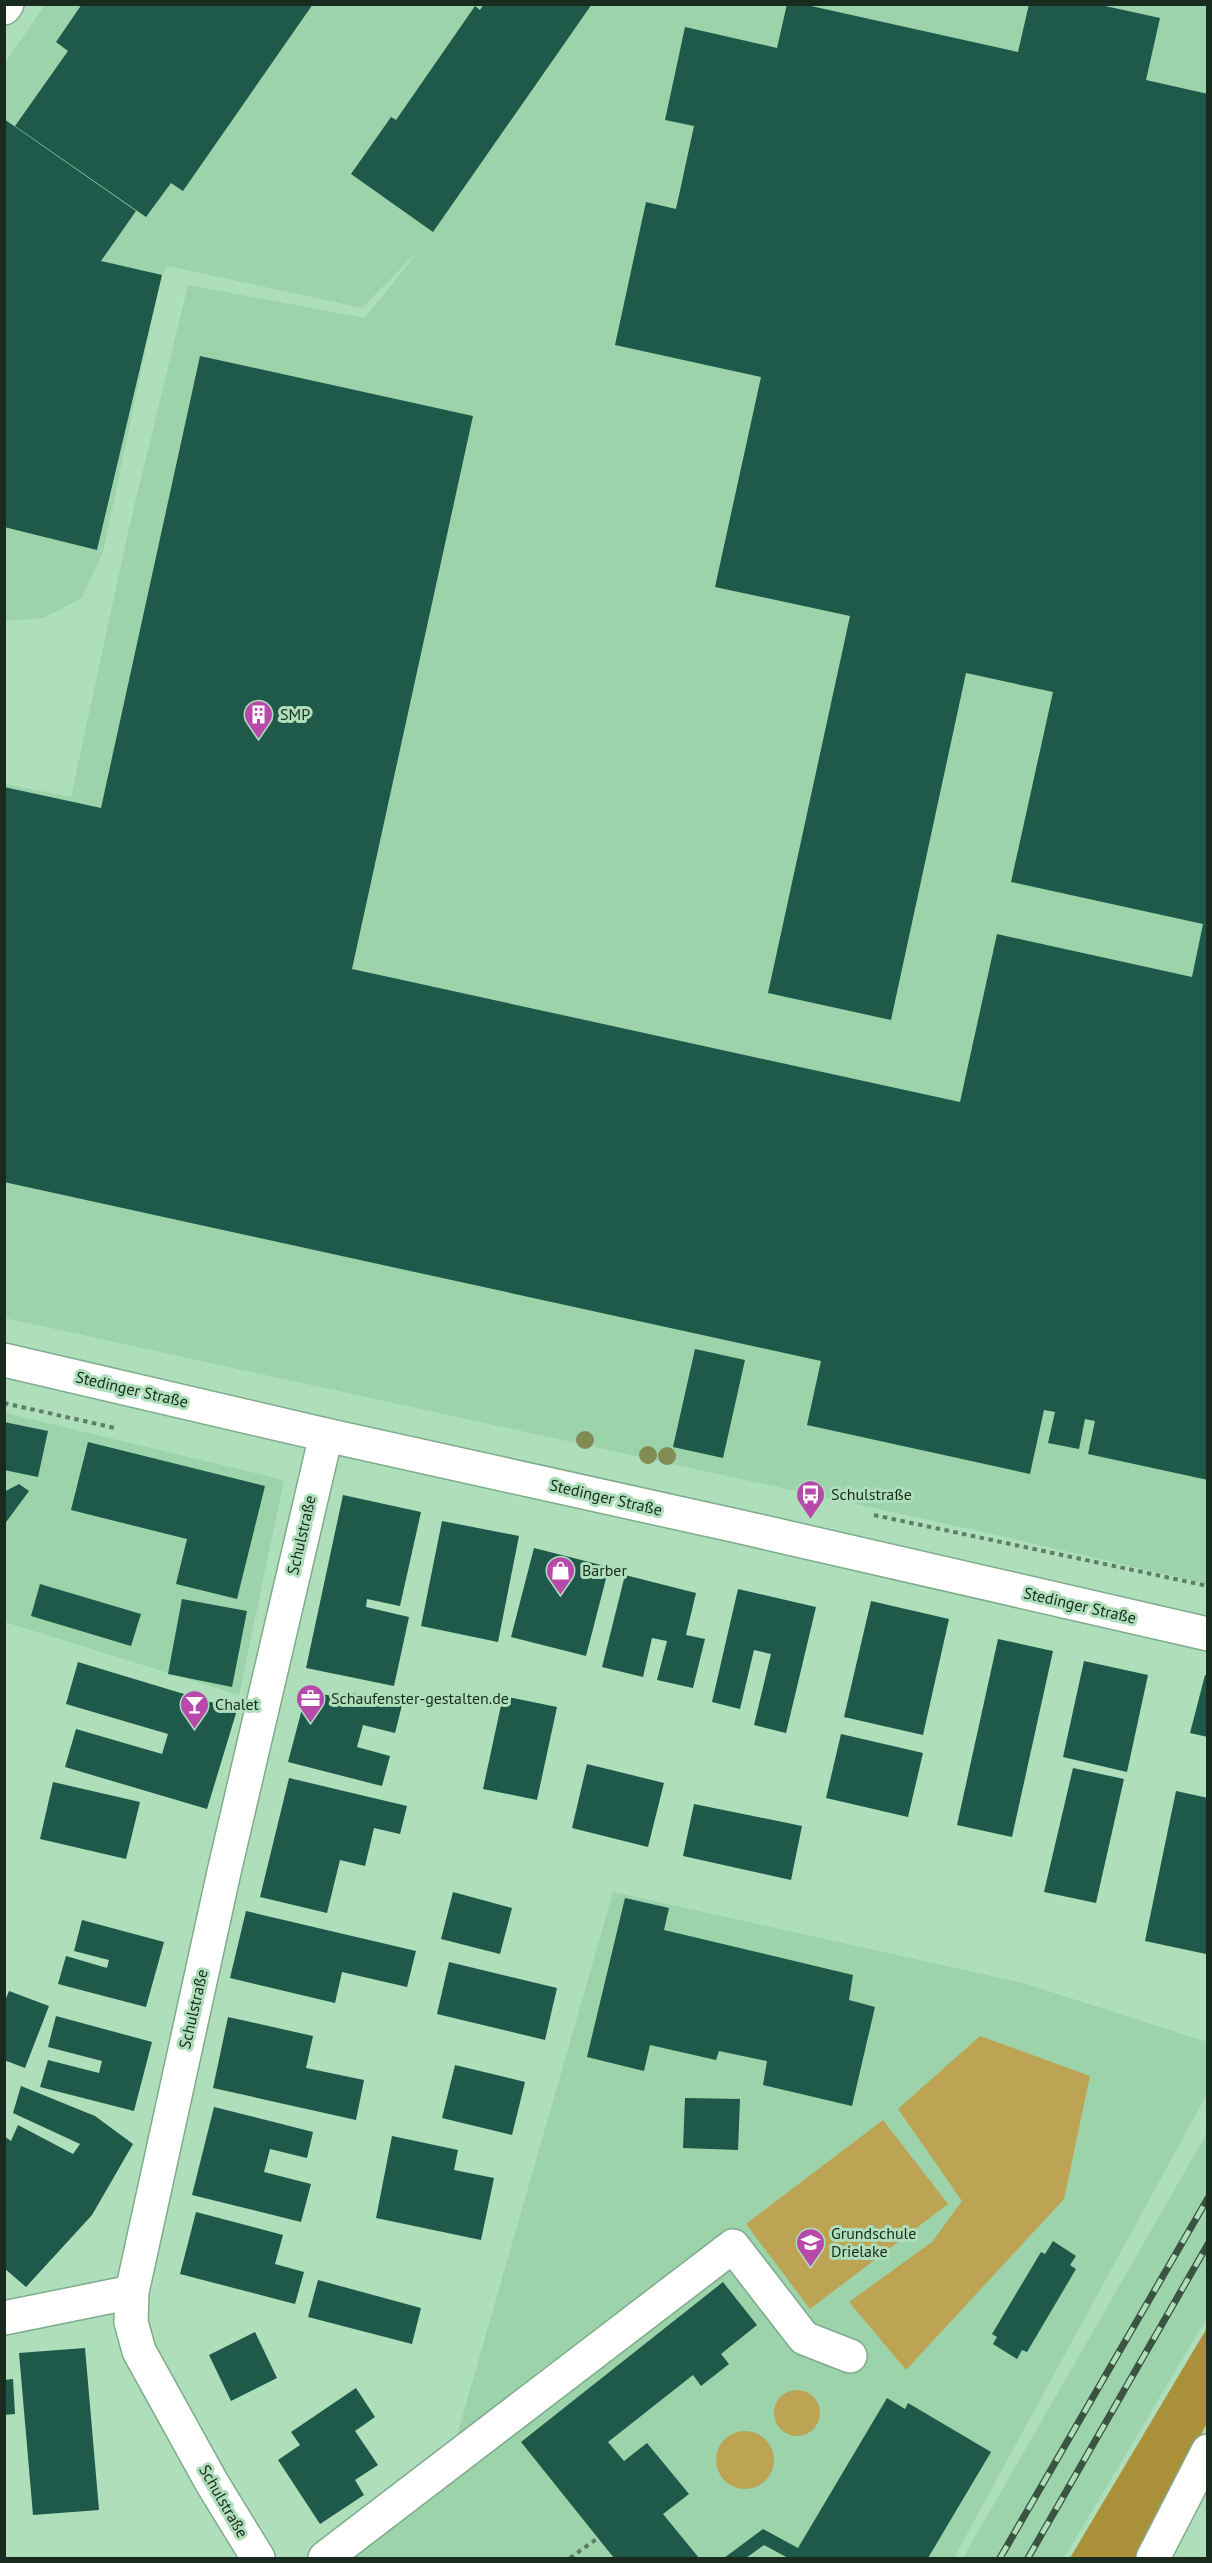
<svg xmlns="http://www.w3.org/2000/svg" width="1212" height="2563" font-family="'PT Sans',sans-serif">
	<rect width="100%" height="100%" fill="#aedeba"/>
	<!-- built -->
	<path fill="#9cd3ab" d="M687 4 690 6 692 4 1207 5V1584L979 1531 5 1318V784L71 797 129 528 188 285 365 318 421 248 362 308 168 266 162 275 153 315 103 552 82 598 43 618 5 621V63L45 5Z
		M5 1413 284 1480 239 1695 5 1622Z
		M613 1892 1023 1983 1207 2042V2094L954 2558 307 2557 456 2439Z
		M1207 2133V2318L1064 2558H963Z"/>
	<!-- green -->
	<path fill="#bda454" d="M980 2036 1090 2076 1064 2199 906 2370 849 2302 932 2242 962 2201 898 2109Z
		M883 2120 948 2204 810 2309 746 2224Z
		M774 2413a23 23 0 1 1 46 0a23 23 0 1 1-46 0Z
		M716 2460a29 29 0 1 1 58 0a29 29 0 1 1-58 0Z"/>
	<!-- forest -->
	<path fill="#aa9038" d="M1207 2328V2423L1137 2558H1070Z"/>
	<!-- building -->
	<path fill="#1e5949" d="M82 4H313L183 191 171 183 146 217 15 126 68 51 56 42Z
		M484 4H592L433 232 351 174 391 117 396 120 475 6 480 10Z
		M787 4H802L1018 52 1029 4H1096L1160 18 1146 80 1208 94V1480L1088 1454 1095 1421 1085 1419 1079 1449 1048 1443 1055 1412 1044 1410 1030 1474 807 1425 821 1361 4 1182V787L101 808 200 356 473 416 352 969 960 1102 997 934 1192 977 1203 924 1011 882 1053 692 966 673 891 1020 768 993 850 616 715 587 761 377 615 345 646 202 676 209 694 126 665 120 685 27 777 48Z
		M4 119 136 211 101 261 162 275 97 550 4 527Z
		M695 1349 745 1360 723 1458 673 1447Z
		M4 1422 48 1431 38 1477 4 1470Z
		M88 1442 265 1486 237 1599 176 1584 187 1539 71 1510Z
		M19 1484 29 1491 4 1525V1492Z
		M343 1495 421 1512 400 1606 367 1599 366 1607 409 1617 394 1686 306 1668Z
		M442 1521 519 1536 498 1642 421 1626Z
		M534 1548 609 1567 586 1656 511 1637Z
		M625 1575 696 1593 686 1635 705 1639 693 1688 657 1680 667 1641 652 1638 643 1677 602 1667Z
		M40 1584 141 1614 131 1646 31 1616Z
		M738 1589 816 1607 786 1733 754 1725 771 1654 754 1650 740 1709 712 1702Z
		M182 1599 247 1611 232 1687 168 1674Z
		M871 1601 949 1619 923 1735 844 1717Z
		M998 1639 1053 1651 1012 1837 957 1825Z
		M1084 1661 1148 1675 1127 1772 1063 1757Z
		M78 1662 237 1710 207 1809 65 1767 76 1729 162 1754 168 1734 66 1704Z
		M1205 1675 1208 1676V1737L1190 1733Z
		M307 1690 351 1701 353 1693 402 1705 395 1733 363 1725 357 1747 390 1756 382 1786 288 1762Z
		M503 1696 557 1707 537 1800 483 1789Z
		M841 1734 923 1753 908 1817 826 1798Z
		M587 1764 664 1783 648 1847 572 1828Z
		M1073 1768 1124 1779 1096 1903 1044 1892Z
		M289 1778 407 1806 400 1834 374 1828 365 1866 340 1860 327 1913 260 1897Z
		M53 1782 140 1802 126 1859 40 1839Z
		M1176 1791 1208 1798 1206 1954 1145 1941Z
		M694 1804 802 1826 791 1880 683 1856Z
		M453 1892 512 1908 500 1954 441 1939Z
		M625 1898 669 1908 664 1930 853 1975 849 2000 875 2007 852 2106 763 2085 767 2061 719 2051 716 2060 650 2045 644 2071 587 2057Z
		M246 1911 416 1951 407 1987 342 1972 335 2003 230 1978Z
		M82 1920 164 1942 146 2007 58 1984 66 1956 107 1968 109 1960 74 1951Z
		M449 1962 557 1988 545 2040 437 2014Z
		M9 1991 49 2006 25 2068 4 2060V2003Z
		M56 2016 152 2042 134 2111 40 2087 48 2060 99 2073 102 2061 48 2047Z
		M228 2017 313 2036 306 2068 364 2080 356 2120 213 2088Z
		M455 2065 525 2082 512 2135 442 2118Z
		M21 2086 95 2116 133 2144 92 2215 26 2287 4 2268V2136L11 2141 18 2125 73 2154 80 2144 13 2113Z
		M685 2098 740 2099 738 2150 683 2148Z
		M214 2107 313 2132 307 2158 270 2149 264 2172 311 2184 301 2222 192 2195Z
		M392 2136 458 2150 454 2170 494 2178 481 2240 376 2218Z
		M196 2212 283 2235 275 2264 304 2272 295 2304 180 2274Z
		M1053 2241 1076 2256 1070 2265 1076 2269 1027 2352 1022 2350 1017 2359 993 2344 997 2337 992 2334 1041 2252 1045 2254Z
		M318 2280 421 2308 412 2344 308 2317Z
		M723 2282 757 2325 721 2354 729 2364 701 2386 693 2375 608 2442 624 2461 647 2443 689 2494 663 2514 699 2558H614L521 2442Z
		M255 2332 277 2378 231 2401 209 2355Z
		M85 2348 99 2510 33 2515 19 2353Z
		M13 2379 15 2414 4 2415V2380Z
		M356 2388 375 2417 355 2431 378 2465 355 2480 364 2495 320 2524 278 2460 300 2445 291 2432Z
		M887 2398 905 2409 908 2403 991 2452 928 2558H788L764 2545 746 2558H724L763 2529 798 2548Z"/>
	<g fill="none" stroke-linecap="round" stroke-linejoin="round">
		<defs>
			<path id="minor" d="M4 8 7 4
				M4 2318 132 2292
				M258 2558 212 2483 139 2351 131 2322 132 2292 224 1872 326 1435
				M325 2558 733 2246 804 2338 850 2356
				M1153 2558 1208 2451"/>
			<path id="major" d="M4 1360 326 1435 737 1526 1208 1634"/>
		</defs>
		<!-- minor casing -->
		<use href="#minor" stroke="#7eac8b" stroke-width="36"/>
		<!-- major casing -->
		<use href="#major" stroke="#7eac8b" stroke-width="36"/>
		<!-- path -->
		<path stroke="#5d7d66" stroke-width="4" stroke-dasharray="4.5 4.5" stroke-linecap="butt" d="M4 1403 115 1428
			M874 1515 1208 1586
			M570 2558 598 2538"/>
		<!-- minor -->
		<use href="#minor" stroke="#fff" stroke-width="33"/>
		<!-- major -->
		<use href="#major" stroke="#fff" stroke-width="33"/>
		<defs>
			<path id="rail" d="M1000 2558 1208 2198
				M1028 2558 1208 2244"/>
		</defs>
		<!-- rail casing -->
		<use href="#rail" stroke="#3a5441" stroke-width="7"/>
		<!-- rail -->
		<use href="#rail" stroke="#aedeba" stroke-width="4.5" stroke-dasharray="14" stroke-linecap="butt"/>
	</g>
	<!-- trees -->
	<g fill="#808c54">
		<circle cx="585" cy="1440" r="9"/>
		<circle cx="648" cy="1455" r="9"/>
		<circle cx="667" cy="1456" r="9"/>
	</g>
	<!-- icons -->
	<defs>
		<symbol id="building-pin" viewBox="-11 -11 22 30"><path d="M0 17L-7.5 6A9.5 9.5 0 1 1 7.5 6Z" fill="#b649a9" stroke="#aedeba"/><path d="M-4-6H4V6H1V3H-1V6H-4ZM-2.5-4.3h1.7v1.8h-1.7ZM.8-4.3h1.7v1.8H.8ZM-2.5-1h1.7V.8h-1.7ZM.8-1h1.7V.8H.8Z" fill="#fff"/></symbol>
		<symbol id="bus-pin" viewBox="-11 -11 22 30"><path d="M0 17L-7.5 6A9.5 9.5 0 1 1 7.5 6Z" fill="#b649a9" stroke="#aedeba"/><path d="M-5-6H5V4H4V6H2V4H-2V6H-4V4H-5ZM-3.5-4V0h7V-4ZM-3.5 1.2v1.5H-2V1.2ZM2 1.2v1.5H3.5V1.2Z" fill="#fff"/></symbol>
		<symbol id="shop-pin" viewBox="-11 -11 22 30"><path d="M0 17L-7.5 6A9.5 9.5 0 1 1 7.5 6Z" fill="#b649a9" stroke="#aedeba"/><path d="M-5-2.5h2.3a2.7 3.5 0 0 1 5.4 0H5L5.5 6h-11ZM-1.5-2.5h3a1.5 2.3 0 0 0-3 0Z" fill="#fff"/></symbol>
		<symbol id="office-pin" viewBox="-11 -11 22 30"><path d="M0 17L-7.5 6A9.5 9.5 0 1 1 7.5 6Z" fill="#b649a9" stroke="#aedeba"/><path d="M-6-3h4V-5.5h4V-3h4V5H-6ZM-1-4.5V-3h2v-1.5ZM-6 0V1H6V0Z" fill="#fff"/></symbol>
		<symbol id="bar-pin" viewBox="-11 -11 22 30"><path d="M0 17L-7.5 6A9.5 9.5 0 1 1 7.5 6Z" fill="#b649a9" stroke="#aedeba"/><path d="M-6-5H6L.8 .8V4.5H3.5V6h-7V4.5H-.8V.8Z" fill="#fff"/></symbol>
		<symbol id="school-pin" viewBox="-11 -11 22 30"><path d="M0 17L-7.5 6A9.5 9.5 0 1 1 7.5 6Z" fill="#b649a9" stroke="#aedeba"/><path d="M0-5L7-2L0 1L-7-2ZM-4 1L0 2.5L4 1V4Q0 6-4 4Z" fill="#fff"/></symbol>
	</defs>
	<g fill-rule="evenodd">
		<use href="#building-pin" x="242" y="698" width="33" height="45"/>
		<use href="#bus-pin" x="794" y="1478" width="33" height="45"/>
		<use href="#shop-pin" x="544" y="1554" width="33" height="45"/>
		<use href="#office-pin" x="294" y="1682" width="33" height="45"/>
		<use href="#bar-pin" x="178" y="1688" width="33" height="45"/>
		<use href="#school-pin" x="794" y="2226" width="33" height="45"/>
	</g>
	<g text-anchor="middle" stroke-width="6" stroke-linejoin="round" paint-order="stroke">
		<!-- poi labels -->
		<g font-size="16" fill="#182b1e" stroke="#aedeba" text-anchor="start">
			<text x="280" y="720">SMP</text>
			<text x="831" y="1500">Schulstraße</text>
			<text x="582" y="1576">Barber</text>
			<text x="331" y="1704">Schaufenster-gestalten.de</text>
			<text x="215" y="1710">Chalet</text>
			<text x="831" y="2239">Grundschule<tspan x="831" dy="18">Drielake</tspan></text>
		</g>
		<!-- street labels -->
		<g font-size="16" fill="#182b1e" stroke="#aedeba">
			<text transform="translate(132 1389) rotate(13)" y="6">Stedinger Straße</text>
			<text transform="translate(606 1497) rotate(13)" y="6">Stedinger Straße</text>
			<text transform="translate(301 1535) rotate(-77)" y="6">Schulstraße</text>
			<text transform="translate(1080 1605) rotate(13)" y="6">Stedinger Straße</text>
			<text transform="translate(193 2009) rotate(-77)" y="6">Schulstraße</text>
			<text transform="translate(224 2501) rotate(60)" y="6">Schulstraße</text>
		</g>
	</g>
	<!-- border -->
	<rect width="1212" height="2563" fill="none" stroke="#182b1e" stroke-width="12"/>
</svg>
